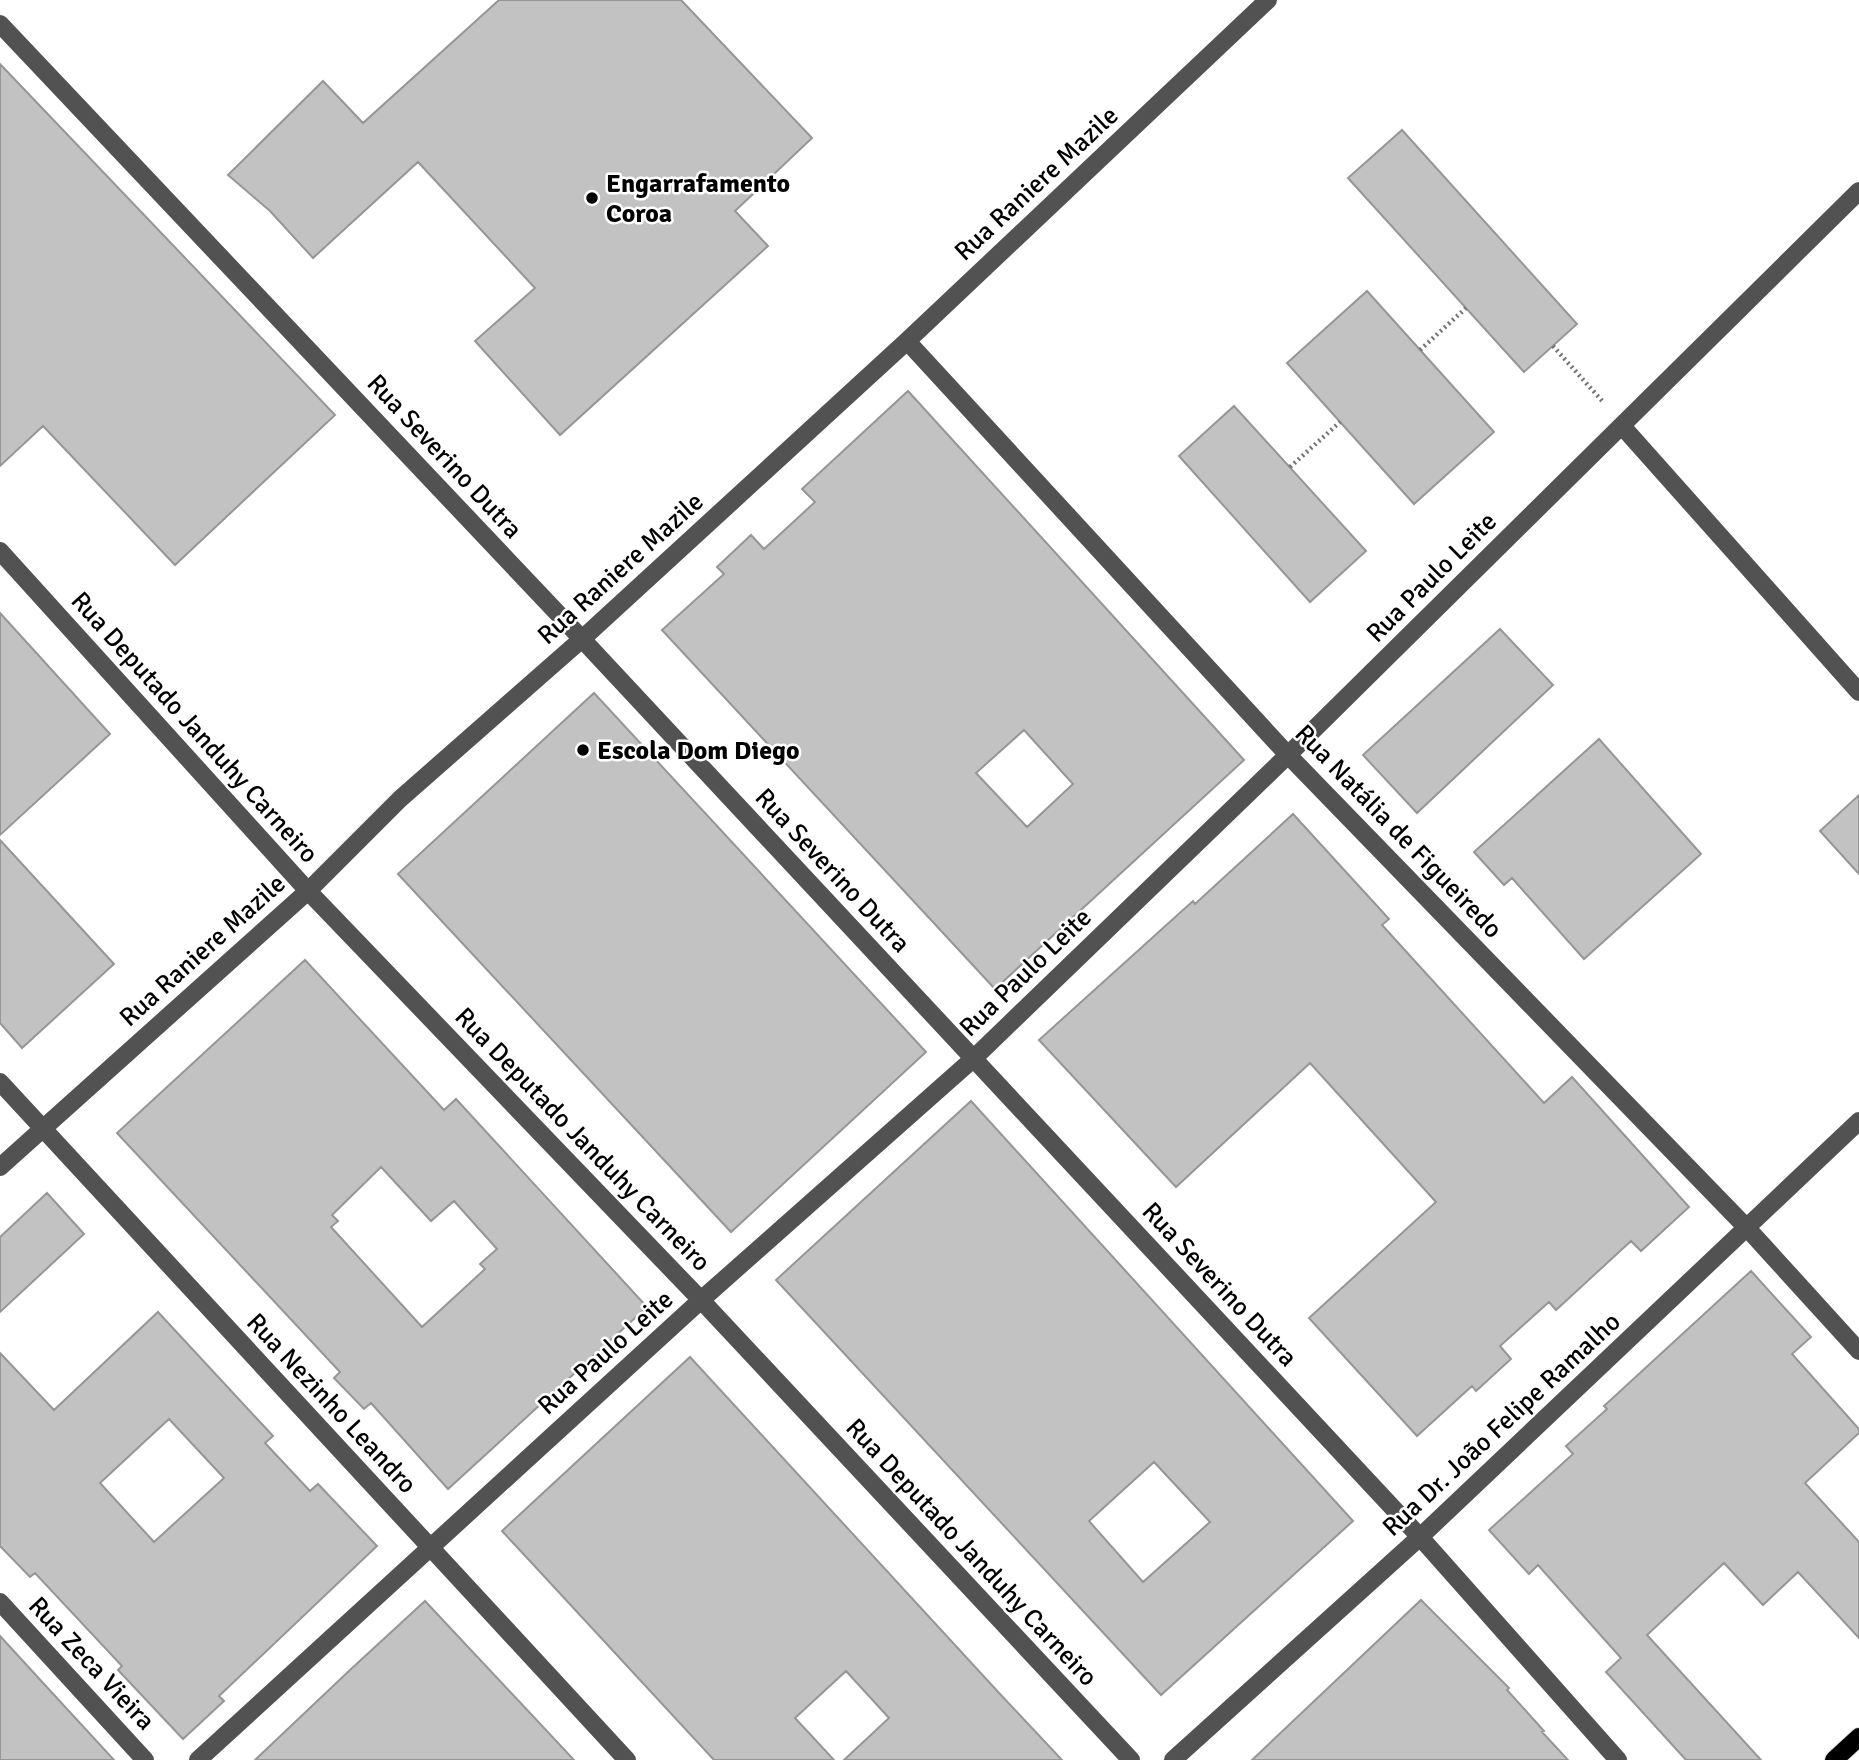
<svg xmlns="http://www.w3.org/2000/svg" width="1859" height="1760" font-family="Signika,sans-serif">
	<rect width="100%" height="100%" fill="#fff"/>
	<!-- building -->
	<path fill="#c2c2c2" stroke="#969696" stroke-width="2" fill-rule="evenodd" d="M499 0H681L812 138 735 211 768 246 560 435 475 341 535 288 418 162 313 258 270 211 228 175 323 81 363 123Z
		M0 64 335 415 175 565 43 426 0 466Z
		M1402 130 1577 324 1524 372 1348 178Z
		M1367 291 1494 432 1414 504 1287 363Z
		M908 391 1244 760 995 989 662 630 724 574 717 567 751 535 764 549 815 502 802 489ZM1024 730 1073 784 1027 827 976 773Z
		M1234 406 1366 551 1310 602 1179 456Z
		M0 613 110 734 0 835Z
		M1500 629 1553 685 1417 813 1363 755Z
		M594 693 926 1052 731 1232 398 874Z
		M1599 739 1701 854 1584 959 1512 878 1504 885 1474 852Z
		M1859 795V874L1820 831Z
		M1293 814 1389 919 1382 925 1544 1103 1572 1077 1689 1207 1641 1251 1631 1241 1556 1310 1549 1302 1500 1346 1511 1359 1476 1391 1472 1386 1417 1436 1309 1318 1436 1202 1310 1063 1176 1187 1039 1040 1193 901 1195 904Z
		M0 840 114 964 22 1048 0 1023Z
		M305 960 444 1110 456 1099 647 1307 448 1489 371 1403 364 1409 334 1378 340 1372 117 1133ZM381 1167 431 1221 454 1201 497 1249 480 1264 485 1269 422 1327 331 1227 338 1221 332 1215Z
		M971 1101 1353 1521 1161 1695 776 1280ZM1154 1462 1210 1522 1143 1582 1089 1521Z
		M47 1193 84 1234 0 1312V1237Z
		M1751 1271 1811 1337 1792 1354 1859 1429V1433L1805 1483 1859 1542V1638L1798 1572 1763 1605 1724 1563 1647 1635 1761 1760H1686L1606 1672 1621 1658 1538 1565 1529 1574 1489 1530 1573 1454 1566 1446 1607 1409 1604 1406Z
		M158 1312 273 1436 265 1443 310 1491 318 1484 377 1546 219 1696 224 1701 183 1739 118 1670 122 1666 35 1573 30 1577 0 1546V1353L54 1410ZM169 1419 224 1478 154 1542 100 1483Z
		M690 1357 1000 1694 1062 1760H844L889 1718 846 1671 795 1718 834 1760H714L529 1560 502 1531Z
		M1421 1600 1509 1688 1507 1690 1544 1731 1542 1732 1568 1760H1252Z
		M425 1601 574 1760H255L350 1670Z
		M0 1636 44 1684 114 1760H0Z"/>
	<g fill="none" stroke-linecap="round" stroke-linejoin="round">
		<defs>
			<path id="major" d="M1834 1760 1859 1737"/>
		</defs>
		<!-- major casing -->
		<use href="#major" stroke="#dbdbdb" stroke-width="20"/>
		<!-- path -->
		<path stroke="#747474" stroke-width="4.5" stroke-dasharray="2 3.5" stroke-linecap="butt" d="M1553 346 1604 403
			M1420 350 1466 308
			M1290 467 1340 422"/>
		<!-- minor -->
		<path stroke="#525252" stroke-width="18" d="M0 24 582 639 1420 1537 1618 1760
			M907 341 1288 755 1747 1228 1859 1351
			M1622 426 1859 692
			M0 551 308 891 701 1300 1131 1760
			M0 1082 627 1760
			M0 1167 308 891 400 799 582 639 907 341 1268 0
			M0 1602 145 1760
			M198 1760 701 1300 973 1059 1288 755 1859 191
			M1173 1760 1420 1537 1859 1121"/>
		<!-- major -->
		<use href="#major" stroke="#000" stroke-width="18"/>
	</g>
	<!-- markers -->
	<g fill="#000" stroke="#fff" stroke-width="2.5">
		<circle cx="592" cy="198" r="7"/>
		<circle cx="583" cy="750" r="7"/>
	</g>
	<g text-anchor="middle" stroke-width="5" stroke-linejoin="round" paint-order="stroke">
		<!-- poi labels -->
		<g font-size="26" font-weight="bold" fill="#000" stroke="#fff" text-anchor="start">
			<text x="606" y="192">Engarrafamento<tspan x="606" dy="30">Coroa</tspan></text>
			<text x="597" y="759">Escola Dom Diego</text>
		</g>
		<!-- street labels -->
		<g font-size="26" fill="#000" stroke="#fff">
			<text transform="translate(1036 183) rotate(-43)" y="9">Rua Raniere Mazile</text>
			<text transform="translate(445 456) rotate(47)" y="9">Rua Severino Dutra</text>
			<text transform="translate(620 568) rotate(-42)" y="9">Rua Raniere Mazile</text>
			<text transform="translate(1431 577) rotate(-45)" y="9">Rua Paulo Leite</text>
			<text transform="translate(195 727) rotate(48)" y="9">Rua Deputado Janduhy Carneiro</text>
			<text transform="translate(1399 831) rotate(46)" y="9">Rua Natália de Figueiredo</text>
			<text transform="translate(833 870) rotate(47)" y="9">Rua Severino Dutra</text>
			<text transform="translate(202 950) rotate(-42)" y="9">Rua Raniere Mazile</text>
			<text transform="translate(1025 972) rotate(-44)" y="9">Rua Paulo Leite</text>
			<text transform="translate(583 1139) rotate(46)" y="9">Rua Deputado Janduhy Carneiro</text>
			<text transform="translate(1220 1284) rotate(47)" y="9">Rua Severino Dutra</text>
			<text transform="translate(605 1352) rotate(-42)" y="9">Rua Paulo Leite</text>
			<text transform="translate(332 1403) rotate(47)" y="9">Rua Nezinho Leandro</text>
			<text transform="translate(1501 1424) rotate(-43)" y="9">Rua Dr. João Felipe Ramalho</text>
			<text transform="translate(972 1552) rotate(47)" y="9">Rua Deputado Janduhy Carneiro</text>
			<text transform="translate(92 1663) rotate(47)" y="9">Rua Zeca Vieira</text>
		</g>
	</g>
</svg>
